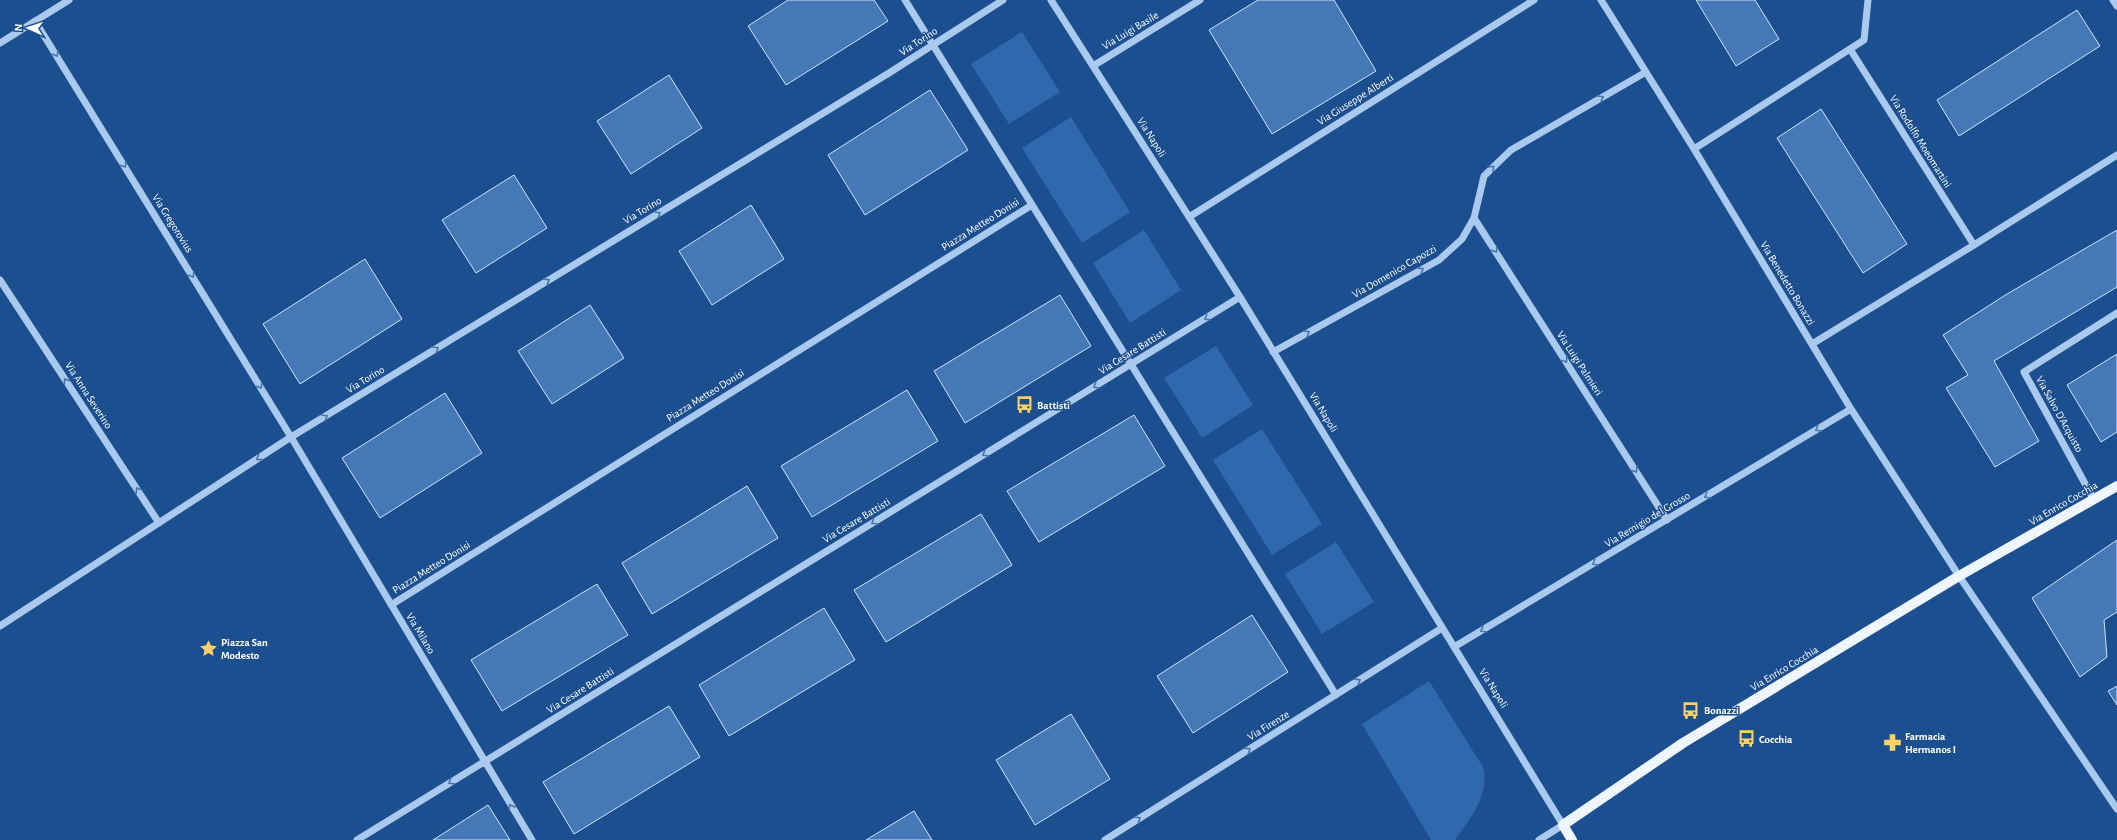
<svg xmlns="http://www.w3.org/2000/svg" width="2117" height="840" font-family="'Alegreya Sans',sans-serif">
	<rect width="100%" height="100%" fill="#1b4f8f"/>
	<!-- green -->
	<path fill="#2e69ad" d="M1022 32 1060 92 1009 124 971 64Z
		M1071 117 1130 212 1082 243 1022 148Z
		M1144 230 1181 290 1130 323 1093 263Z
		M1216 346 1253 405 1202 438 1164 378Z
		M1262 429 1322 524 1272 555 1213 460Z
		M1336 542 1374 602 1322 634 1285 574Z
		M1429 681 1483 767C1490 796 1470 818 1455 840H1431L1362 724Z"/>
	<!-- building -->
	<path fill="#4478b7" stroke="#cfe3fa" d="M788 0H874L888 21 786 85 748 26Z
		M1258 0H1334L1376 71 1272 134 1209 30Z
		M1696 0H1755L1779 39 1736 66Z
		M2077 10 2100 46 1959 136 1937 100Z
		M669 75 702 128 631 174 597 121Z
		M930 90 968 150 865 215 828 155Z
		M1821 109 1907 244 1863 273 1777 138Z
		M514 175 547 228 476 273 442 220Z
		M751 205 784 259 712 305 679 251Z
		M2117 230V287L1994 361 2039 441 1995 467 1946 388 1968 375 1943 335 2007 294Z
		M365 259 402 319 300 384 263 324Z
		M1060 295 1091 346 965 423 934 371Z
		M590 305 624 358 552 404 518 351Z
		M2117 354V432L2101 442 2067 385Z
		M907 390 938 441 812 517 781 466Z
		M445 393 482 453 380 518 342 458Z
		M1134 415 1165 466 1039 542 1007 491Z
		M747 486 778 538 652 614 622 563Z
		M981 514 1012 565 886 642 854 590Z
		M2117 540V612L2104 620 2107 657 2080 677 2032 598Z
		M597 584 628 635 502 711 471 660Z
		M824 608 855 660 729 736 699 685Z
		M1252 615 1288 672 1193 733 1157 676Z
		M2117 686V705L2108 691Z
		M669 706 700 757 574 834 543 782Z
		M1071 714 1110 779 1035 825 996 760Z
		M488 805 510 840H433Z
		M914 811 932 840H866Z"/>
	<g fill="none" stroke-linecap="round" stroke-linejoin="round">
		<!-- minor -->
		<path stroke="#a9c9ee" stroke-width="7" d="M905 0 1336 695
			M1051 0 1240 297 1563 825 1539 840
			M1601 0 1694 149 1851 409 1959 576 2117 809
			M2113 0 2117 6
			M35 21 291 437 532 840
			M0 43 69 0
			M1850 49 1974 245
			M1093 66 1200 0
			M1694 149 1864 40 1868 0
			M1189 217 1534 0
			M1474 218 1667 520
			M0 280 159 523
			M1812 344 1974 245 2117 155
			M1273 352 1439 260 1462 239 1474 218 1484 176 1511 150 1646 72
			M2094 500 2024 372 2117 313
			M391 605 1032 205
			M0 626 291 437 889 73 1003 0
			M1454 647 1851 409
			M357 840 1240 297
			M1105 840 1442 628"/>
		<!-- major -->
		<path stroke="#f0f6ff" stroke-width="10" d="M1572 840 1563 825 1683 743 1959 576 2117 486"/>
	</g>
	<!-- one-way arrows -->
	<defs><path id="oneway-chevron" d="M-2-3.5L2.5 0L-2 3.5" fill="none" stroke-width="1.6" stroke-linecap="round" stroke-linejoin="round"/></defs>
	<g stroke="#4674ac">
		<use href="#oneway-chevron" transform="translate(56 54) rotate(58)"/>
		<use href="#oneway-chevron" transform="translate(1601 98) rotate(-30)"/>
		<use href="#oneway-chevron" transform="translate(124 165) rotate(58)"/>
		<use href="#oneway-chevron" transform="translate(1492 168) rotate(-45)"/>
		<use href="#oneway-chevron" transform="translate(658 214) rotate(-31)"/>
		<use href="#oneway-chevron" transform="translate(1495 250) rotate(57)"/>
		<use href="#oneway-chevron" transform="translate(1421 270) rotate(-29)"/>
		<use href="#oneway-chevron" transform="translate(192 275) rotate(58)"/>
		<use href="#oneway-chevron" transform="translate(547 281) rotate(-31)"/>
		<use href="#oneway-chevron" transform="translate(1207 318) rotate(148)"/>
		<use href="#oneway-chevron" transform="translate(1307 333) rotate(-29)"/>
		<use href="#oneway-chevron" transform="translate(436 349) rotate(-31)"/>
		<use href="#oneway-chevron" transform="translate(1565 360) rotate(57)"/>
		<use href="#oneway-chevron" transform="translate(66 381) rotate(-123)"/>
		<use href="#oneway-chevron" transform="translate(260 386) rotate(58)"/>
		<use href="#oneway-chevron" transform="translate(1096 386) rotate(149)"/>
		<use href="#oneway-chevron" transform="translate(325 417) rotate(-31)"/>
		<use href="#oneway-chevron" transform="translate(1818 429) rotate(149)"/>
		<use href="#oneway-chevron" transform="translate(985 454) rotate(149)"/>
		<use href="#oneway-chevron" transform="translate(259 458) rotate(147)"/>
		<use href="#oneway-chevron" transform="translate(1635 470) rotate(57)"/>
		<use href="#oneway-chevron" transform="translate(138 490) rotate(-123)"/>
		<use href="#oneway-chevron" transform="translate(1707 496) rotate(149)"/>
		<use href="#oneway-chevron" transform="translate(874 522) rotate(149)"/>
		<use href="#oneway-chevron" transform="translate(1595 563) rotate(149)"/>
		<use href="#oneway-chevron" transform="translate(1483 630) rotate(149)"/>
		<use href="#oneway-chevron" transform="translate(1358 681) rotate(-32)"/>
		<use href="#oneway-chevron" transform="translate(1248 750) rotate(-32)"/>
		<use href="#oneway-chevron" transform="translate(451 782) rotate(148)"/>
		<use href="#oneway-chevron" transform="translate(511 807) rotate(-121)"/>
		<use href="#oneway-chevron" transform="translate(1138 819) rotate(-32)"/>
	</g>
	<!-- icons -->
	<defs>
		<symbol id="bus-bare" viewBox="-9 -9 18 18"><path d="M-5-6H5V4H4V6H2V4H-2V6H-4V4H-5ZM-3.5-4V0h7V-4ZM-3.5 1.2v1.5H-2V1.2ZM2 1.2v1.5H3.5V1.2Z" fill="#ffd166" stroke="#1b4f8f" stroke-width="2.5" paint-order="stroke"/></symbol>
		<symbol id="sight-bare" viewBox="-9 -9 18 18"><path d="M0-6L1.8-2.2L6-1.7L2.9 1.2L3.7 5.4L0 3.3L-3.7 5.4L-2.9 1.2L-6-1.7L-1.8-2.2Z" fill="#ffd166" stroke="#1b4f8f" stroke-width="2.5" paint-order="stroke"/></symbol>
		<symbol id="pharmacy-bare" viewBox="-9 -9 18 18"><path d="M-2-6h4v4h4v4h-4v4h-4v-4h-4v-4h4Z" fill="#ffd166" stroke="#1b4f8f" stroke-width="2.5" paint-order="stroke"/></symbol>
	</defs>
	<g fill-rule="evenodd">
		<use href="#bus-bare" x="1012" y="392" width="25" height="25"/>
		<use href="#sight-bare" x="196" y="636" width="25" height="25"/>
		<use href="#bus-bare" x="1678" y="698" width="25" height="25"/>
		<use href="#bus-bare" x="1734" y="726" width="25" height="25"/>
		<use href="#pharmacy-bare" x="1880" y="730" width="25" height="25"/>
	</g>
	<g text-anchor="middle" stroke-width="3" stroke-linejoin="round" paint-order="stroke">
		<!-- street labels -->
		<g font-size="11" fill="#fff" stroke="#1b4f8f">
			<text transform="translate(1130 30) rotate(-31)" y="4">Via Luigi Basile</text>
			<text transform="translate(918 41) rotate(-33)" y="4">Via Torino</text>
			<text transform="translate(1355 99) rotate(-32)" y="4">Via Giuseppe Alberti</text>
			<text transform="translate(1152 137) rotate(58)" y="4">Via Napoli</text>
			<text transform="translate(1921 141) rotate(58)" y="4">Via Rodolfo Moeomartini</text>
			<text transform="translate(642 210) rotate(-31)" y="4">Via Torino</text>
			<text transform="translate(173 223) rotate(58)" y="4">Via Gregorovius</text>
			<text transform="translate(980 224) rotate(-32)" y="4">Piazza Metteo Donisi</text>
			<text transform="translate(1394 271) rotate(-30)" y="4">Via Domenico Capozzi</text>
			<text transform="translate(1788 283) rotate(59)" y="4">Via Benedetto Bonazzi</text>
			<text transform="translate(1132 351) rotate(-32)" y="4">Via Cesare Battisti</text>
			<text transform="translate(1580 363) rotate(57)" y="4">Via Luigi Palmieri</text>
			<text transform="translate(365 379) rotate(-31)" y="4">Via Torino</text>
			<text transform="translate(89 395) rotate(57)" y="4">Via Anna Severino</text>
			<text transform="translate(705 395) rotate(-32)" y="4">Piazza Metteo Donisi</text>
			<text transform="translate(1324 412) rotate(59)" y="4">Via Napoli</text>
			<text transform="translate(2060 414) rotate(61)" y="4">Via Salvo D'Acquisto</text>
			<text transform="translate(2063 503) rotate(-30)" y="4">Via Enrico Cocchia</text>
			<text transform="translate(1647 519) rotate(-31)" y="4">Via Remigio del Grosso</text>
			<text transform="translate(856 520) rotate(-31)" y="4">Via Cesare Battisti</text>
			<text transform="translate(431 567) rotate(-32)" y="4">Piazza Metteo Donisi</text>
			<text transform="translate(421 633) rotate(59)" y="4">Via Milano</text>
			<text transform="translate(1784 668) rotate(-31)" y="4">Via Enrico Cocchia</text>
			<text transform="translate(1494 688) rotate(58)" y="4">Via Napoli</text>
			<text transform="translate(580 690) rotate(-32)" y="4">Via Cesare Battisti</text>
			<text transform="translate(1268 725) rotate(-32)" y="4">Via Firenze</text>
		</g>
		<!-- poi labels -->
		<g font-size="11" font-weight="bold" fill="#fff" stroke="#1b4f8f" text-anchor="start">
			<text x="1037" y="409">Battisti</text>
			<text x="221" y="646">Piazza San<tspan x="221" dy="13">Modesto</tspan></text>
			<text x="1704" y="714">Bonazzi</text>
			<text x="1905" y="740">Farmacia<tspan x="1905" dy="13">Hermanos I</tspan></text>
			<text x="1759" y="743">Cocchia</text>
		</g>
	</g>
	<!-- north arrow -->
	<g transform="translate(28 28) rotate(273)" stroke="#1b4f8f" stroke-width="3" paint-order="stroke">
	<path d="M0-3L7 15L0 10L-7 15Z" fill="#ffffff"/>
	<text y="-6" font-size="11" font-weight="bold" text-anchor="middle" fill="#ffffff">N</text>
	</g>
</svg>
